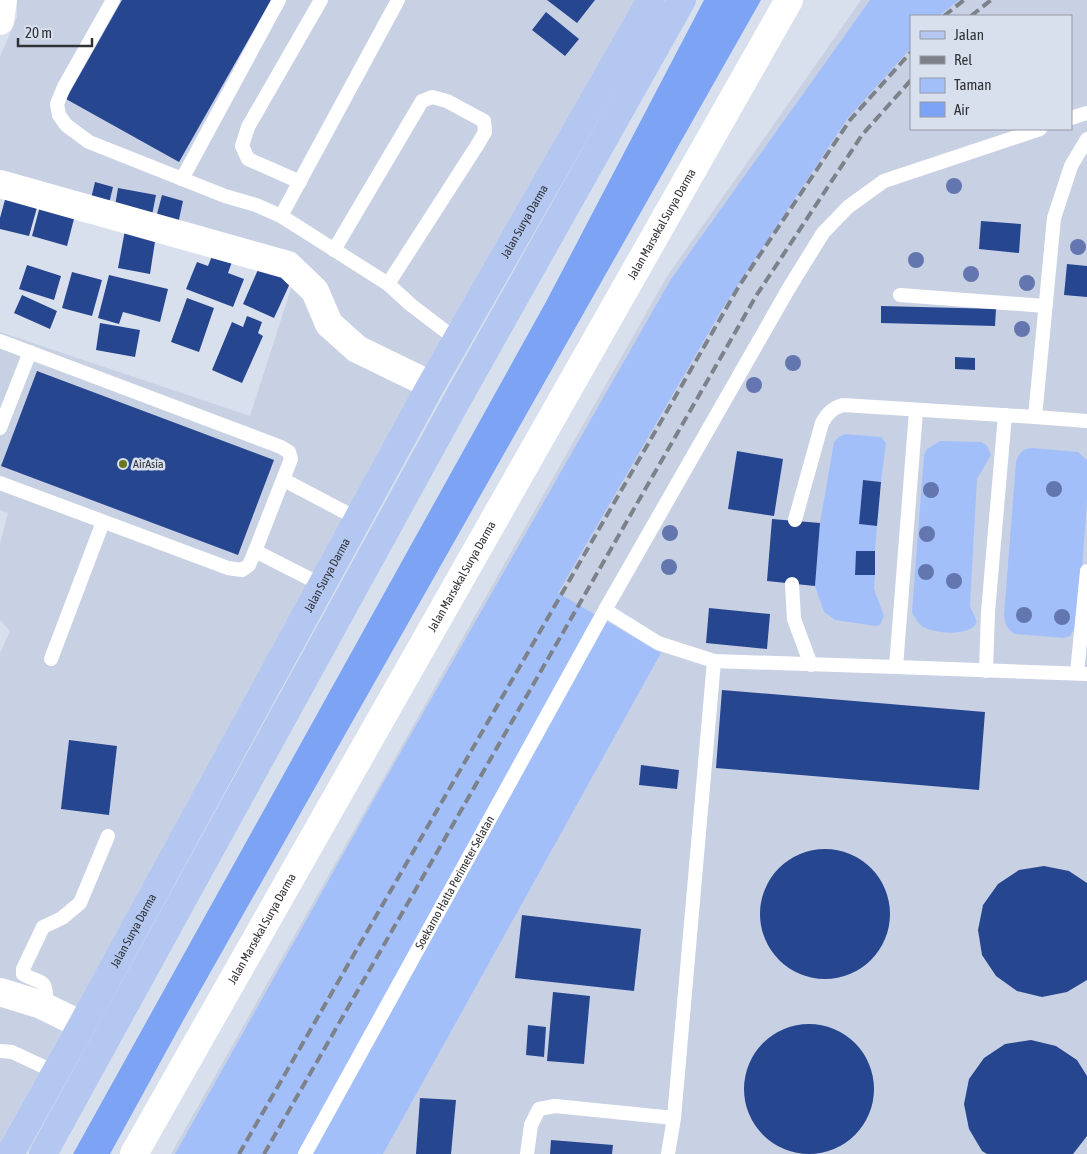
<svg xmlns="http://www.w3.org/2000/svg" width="1087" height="1154" font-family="'Asap Condensed',sans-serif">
	<rect width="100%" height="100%" fill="#d9e0ed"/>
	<!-- built -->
	<path fill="#c8d1e4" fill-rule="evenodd" d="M17 0H637L0 1143V653L10 631 0 620V544L8 513 0 510V332L250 416 296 273 0 189V57L17 17Z
		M861 0H1087V1154H171L666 278ZM911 16H1071V129H911Z"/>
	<!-- green -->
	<path fill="#a3bffa" d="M870 0H959L939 16H911V48L847 119 721 311 558 593 661 653 383 1154H175L382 785 671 279Z
		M845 434 881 437 886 443 881 482 863 480 859 524 877 526 875 551H856L855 574 875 575 874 589 884 616 880 625 876 626 835 620 824 612 815 586 820 523 834 442 839 437Z
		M940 441 982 442 987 446 991 455 977 479 970 606 977 622C971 637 933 634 922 626 917 622 915 618 912 612L924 455 927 449Z
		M1032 448 1078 452 1087 460V501L1078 623 1070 636 1064 638 1015 634C1007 629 1005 625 1004 615L1016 462C1019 453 1022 449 1032 448Z"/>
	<!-- water -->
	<path fill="#7da3f5" d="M704 0H761L184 1019 110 1154H73L547 300Z"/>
	<!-- building -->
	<path fill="#274690" d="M122 0H271L179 162 66 99Z
		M547 0H595L577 23Z
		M546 12 579 39 565 56 532 30Z
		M95 182 113 187 107 212 89 207Z
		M118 188 156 195 151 220 114 212Z
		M162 195 183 201 178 224 156 218Z
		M6 196 38 204 29 236 0 229V218Z
		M40 206 75 215 67 246 32 236Z
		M981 221 1021 224 1019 253 979 249Z
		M125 230 156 235 150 274 118 268Z
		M214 251 233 259 228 273 244 279 233 307 186 289 197 262 208 266Z
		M1067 264 1087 266V297L1064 295Z
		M27 265 61 276 54 300 19 289Z
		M260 265 292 279 274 318 243 304Z
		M72 272 102 280 92 316 62 308Z
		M109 275 168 289 160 322 123 312 119 324 98 318Z
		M22 295 57 311 50 329 14 313Z
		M187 298 214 308 199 352 171 342Z
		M881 306 996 309 995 326 881 323Z
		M247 316 262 322 258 333 263 336 242 383 212 370 232 322 243 327Z
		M100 323 140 330 135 357 96 350Z
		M955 357 975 358V370L955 369Z
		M37 371 274 460 238 555 1 466Z
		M737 451 783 459 774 516 728 509Z
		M863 480 881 482 877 526 859 524Z
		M772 519 820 523 815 586 767 581Z
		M856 551H875V575H855Z
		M709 608 770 614 767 649 706 643Z
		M722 690 985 712 979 790 716 768Z
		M69 740 117 746 109 815 61 809Z
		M641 765 679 770 677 789 639 785Z
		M760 914a65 65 0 1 1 130 0a65 65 0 1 1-130 0Z
		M1044 866 1069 871 1087 883V980L1067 992 1042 997 1017 991 996 976 982 955 978 930 983 905 998 884 1019 870Z
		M522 915 641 929 634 991 515 978Z
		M553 992 590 996 584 1064 547 1061Z
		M744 1089a65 65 0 1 1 130 0a65 65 0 1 1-130 0Z
		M528 1025 546 1027 544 1057 526 1055Z
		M1031 1040 1056 1046 1077 1060 1087 1076V1136L1073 1154H987L982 1151 969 1129 964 1104 969 1079 984 1058 1005 1044Z
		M420 1098 456 1100 451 1154H416Z
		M551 1140 613 1145 612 1154H550Z"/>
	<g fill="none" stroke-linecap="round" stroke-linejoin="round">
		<!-- service -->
		<g stroke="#fff" stroke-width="14">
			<path d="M113 0 64 87 57 104 59 115 66 125 89 142 225 196 256 205 281 216 388 284 411 305 457 340"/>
			<path d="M1071 118 1087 113"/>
			<path d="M182 179 279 0"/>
			<path d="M300 182 248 159 242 146 248 127 321 0"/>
			<path d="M281 216 398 0"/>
			<path d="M334 250 422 101 432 97 447 101 484 121 485 132 478 144 388 284"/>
			<path d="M900 295 1045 306"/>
			<path d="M0 341 281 447 289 452 291 459 255 551 249 565 242 570 228 568 0 483"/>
			<path d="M1035 417 1087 421"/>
			<path d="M0 428 30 352"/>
			<path d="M284 480 358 519"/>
			<path d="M795 520 822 423C827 414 832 408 843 405L1035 417 1054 218 1071 166 1087 139"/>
			<path d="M255 551 322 585"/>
			<path d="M792 584 794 619 811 665"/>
			<path d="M605 610 658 643 714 661 896 667 916 411"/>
			<path d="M51 659 103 522"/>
			<path d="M896 667 1087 674"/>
			<path d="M986 671 988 612 1005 415"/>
			<path d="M1077 673 1087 571"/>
			<path d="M54 1007 46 1000C47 977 39 984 23 974V969L43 927 62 918 80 903 108 836"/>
			<path d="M0 1051 12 1052 55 1072"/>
			<path d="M674 1118 714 661"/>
			<path id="s1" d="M305 1154 605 610 789 288 823 233 848 207 884 181 1040 129"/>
			<path d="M527 1154 531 1125 539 1109 555 1106 674 1118 668 1154"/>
		</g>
		<!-- minor -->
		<path stroke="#fff" stroke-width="28" d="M0 21 3 0
			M0 184 288 265 315 291 329 324 357 349 431 385
			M0 992 39 1004 82 1025"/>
		<!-- tertiary -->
		<path stroke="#fff" stroke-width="28" id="s2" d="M134 1154 789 0"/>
		<!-- primary -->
		<g stroke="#b3c7f0" stroke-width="28">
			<path id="s3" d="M10 1154 82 1025 431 385 651 0"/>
			<path d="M43 1154 456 402 682 0"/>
		</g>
		<!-- rail -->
		<path stroke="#7d8189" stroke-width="4" stroke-dasharray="10 5" stroke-linecap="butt" d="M944 16 964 0
			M971 16 991 0
			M239 1154 739 286 850 120 911 52
			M264 1154 756 296 862 135 911 80"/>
	</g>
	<!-- trees -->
	<g fill="#6476af">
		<circle cx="954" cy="186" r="8"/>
		<circle cx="1078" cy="247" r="8"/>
		<circle cx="916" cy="260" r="8"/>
		<circle cx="971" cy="274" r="8"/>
		<circle cx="1027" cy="283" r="8"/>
		<circle cx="1022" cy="329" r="8"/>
		<circle cx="793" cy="363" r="8"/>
		<circle cx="754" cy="385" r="8"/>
		<circle cx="1054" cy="489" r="8"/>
		<circle cx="931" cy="490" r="8"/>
		<circle cx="670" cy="533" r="8"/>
		<circle cx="927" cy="534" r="8"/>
		<circle cx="669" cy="567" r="8"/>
		<circle cx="926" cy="572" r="8"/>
		<circle cx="954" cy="581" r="8"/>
		<circle cx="1024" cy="615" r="8"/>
		<circle cx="1062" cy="617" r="8"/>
	</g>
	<!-- markers -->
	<circle fill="#6e761f" stroke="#d9e0ed" stroke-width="2" cx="123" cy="464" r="5"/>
	<g text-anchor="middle" stroke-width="5" stroke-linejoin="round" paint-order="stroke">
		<!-- street labels -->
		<g font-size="12" fill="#303237" stroke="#d9e0ed">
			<text dy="4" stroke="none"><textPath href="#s3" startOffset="1065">Jalan Surya Darma</textPath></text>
			<text dy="4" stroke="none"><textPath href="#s2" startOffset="1069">Jalan Marsekal Surya Darma</textPath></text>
			<text dy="4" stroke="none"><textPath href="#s3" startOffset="660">Jalan Surya Darma</textPath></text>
			<text dy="4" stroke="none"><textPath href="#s2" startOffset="664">Jalan Marsekal Surya Darma</textPath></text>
			<text dy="4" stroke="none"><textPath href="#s1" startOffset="310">Soekarno Hatta Perimeter Selatan</textPath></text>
			<text dy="4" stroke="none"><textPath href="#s2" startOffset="259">Jalan Marsekal Surya Darma</textPath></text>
			<text dy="4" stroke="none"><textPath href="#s3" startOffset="255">Jalan Surya Darma</textPath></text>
		</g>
		<!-- poi labels -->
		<g font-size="12" fill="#303237" stroke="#d9e0ed" text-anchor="start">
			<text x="133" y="468">AirAsia</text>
		</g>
	</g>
	<!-- legend -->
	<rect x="910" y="15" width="162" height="115" fill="#d9e0ed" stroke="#959aa4"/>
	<rect x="920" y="31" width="25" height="8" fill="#b3c7f0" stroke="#959aa4"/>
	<text x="954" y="40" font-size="15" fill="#303237">Jalan</text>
	<rect x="920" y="56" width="25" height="8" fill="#7d8189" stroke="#959aa4"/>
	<text x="954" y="65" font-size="15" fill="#303237">Rel</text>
	<rect x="920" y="78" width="25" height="15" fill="#a3bffa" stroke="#959aa4"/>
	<text x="954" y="90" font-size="15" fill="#303237">Taman</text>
	<rect x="920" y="102" width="25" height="15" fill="#7da3f5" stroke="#959aa4"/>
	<text x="954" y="115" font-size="15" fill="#303237">Air</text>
	<!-- scale -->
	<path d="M18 38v8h74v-8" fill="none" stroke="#303237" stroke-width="2.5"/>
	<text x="25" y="38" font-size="15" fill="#303237" stroke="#d9e0ed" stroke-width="4" paint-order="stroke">20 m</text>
</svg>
